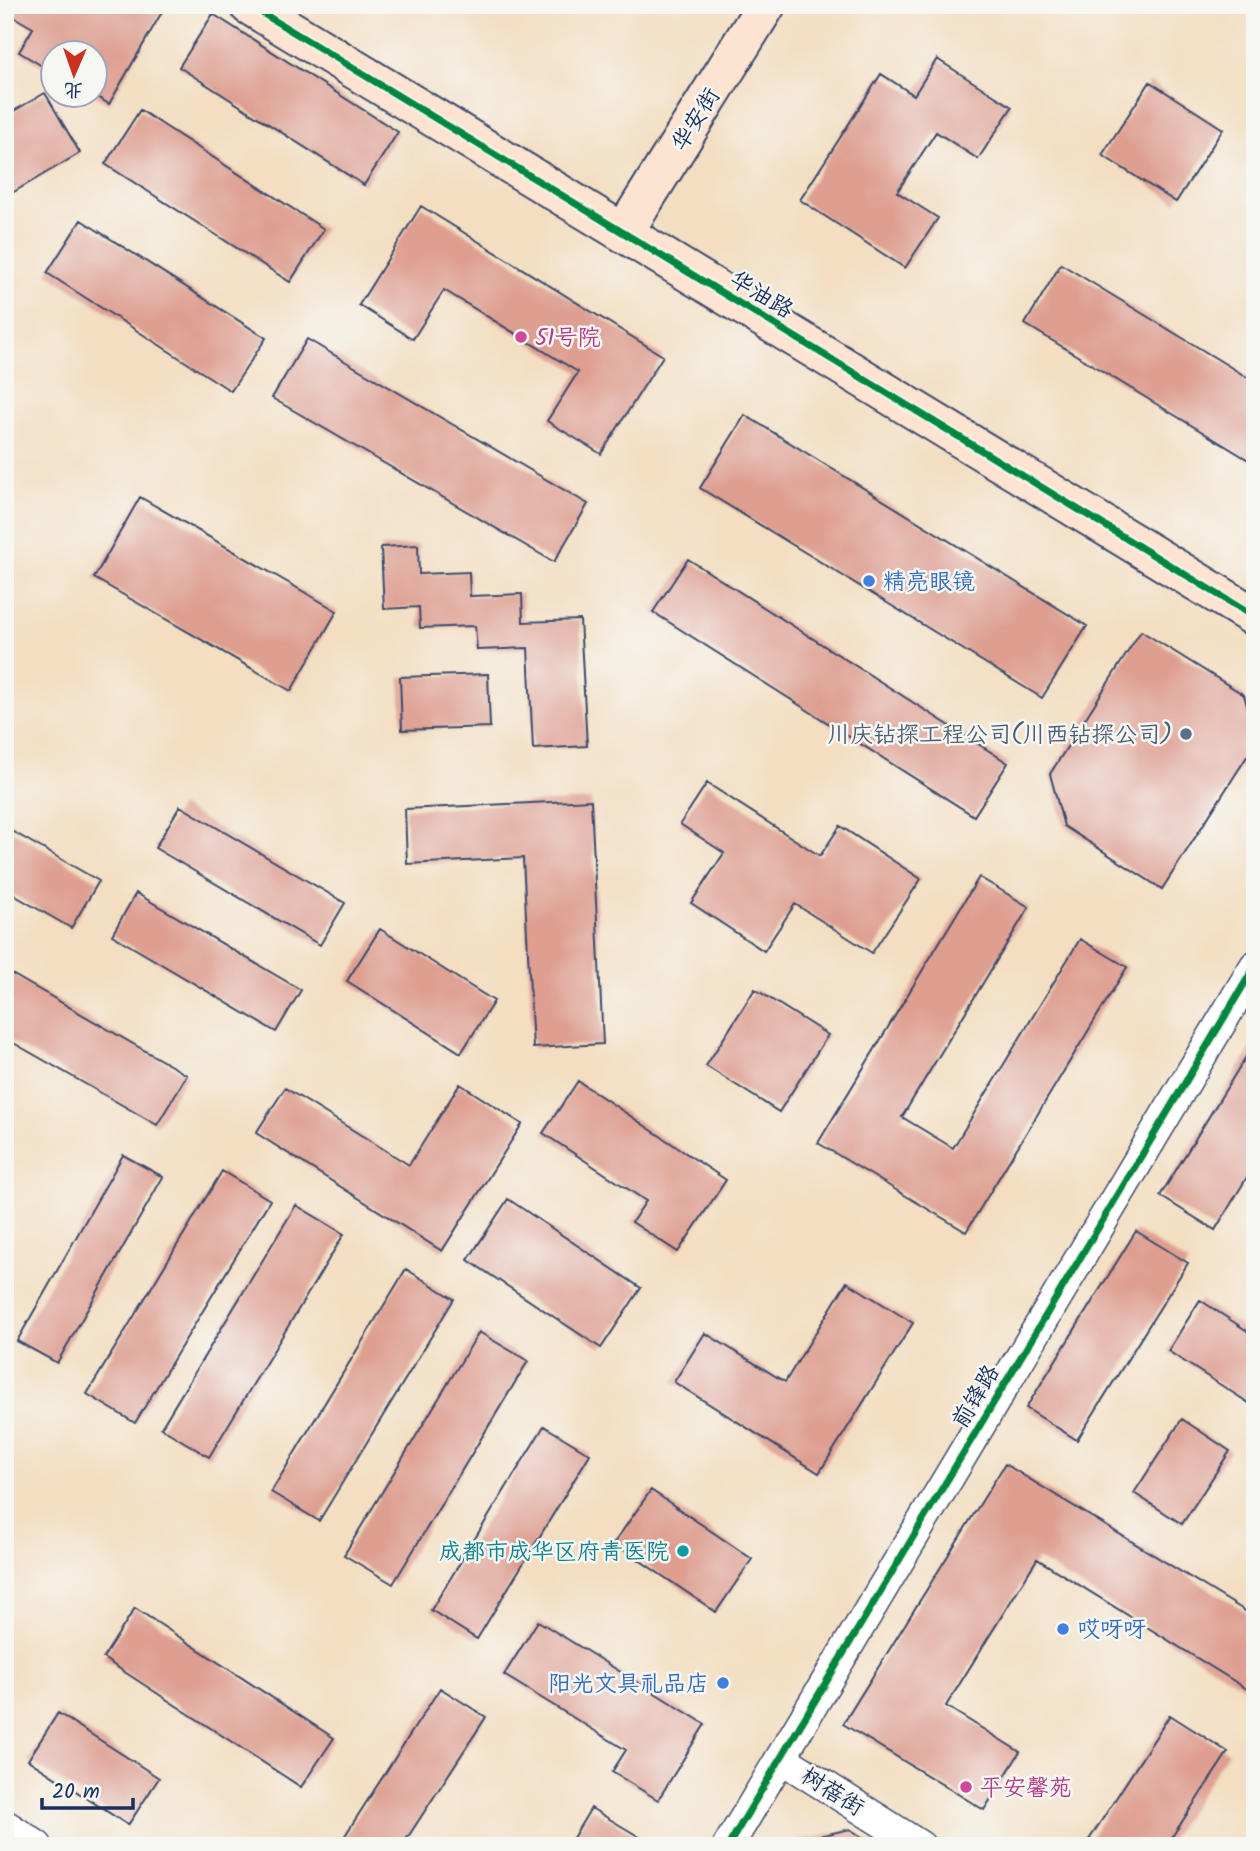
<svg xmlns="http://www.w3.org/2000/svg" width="1260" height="1851" font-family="Kalam,'LXGW WenKai TC',sans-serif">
	<rect width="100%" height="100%" fill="#f6f6f2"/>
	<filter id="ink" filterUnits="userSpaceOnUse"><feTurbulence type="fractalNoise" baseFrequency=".0143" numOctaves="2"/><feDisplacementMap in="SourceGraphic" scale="14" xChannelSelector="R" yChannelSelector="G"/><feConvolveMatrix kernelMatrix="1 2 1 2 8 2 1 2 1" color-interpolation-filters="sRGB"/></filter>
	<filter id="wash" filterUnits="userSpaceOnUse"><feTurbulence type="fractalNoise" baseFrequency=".00686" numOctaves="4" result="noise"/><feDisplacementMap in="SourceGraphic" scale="28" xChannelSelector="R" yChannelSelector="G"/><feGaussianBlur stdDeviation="1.57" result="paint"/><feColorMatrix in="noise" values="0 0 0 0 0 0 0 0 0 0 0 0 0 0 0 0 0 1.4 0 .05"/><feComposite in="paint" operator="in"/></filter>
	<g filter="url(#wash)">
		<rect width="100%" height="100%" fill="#f3dec1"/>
		<g id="blocks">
			<!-- building -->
			<path fill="#de9f91" d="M5 5H166L109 104 94 95V52H52V72L19 52 33 28 5 12Z
				M213 14 398 132 364 185 179 67Z
				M937 59 1012 107 978 159 936 132 897 192 938 218 905 268 800 200 881 74 914 95Z
				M1150 82 1223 129 1176 202 1102 155Z
				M45 93 80 153 5 197V116Z
				M140 110 324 229 290 282 105 164Z
				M421 206 663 356 601 454 547 421 578 372 444 290 413 339 359 305Z
				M81 220 266 338 231 391 47 273Z
				M1061 264 1255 382V464L1025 324Z
				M307 339 588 504 554 562 272 398Z
				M745 415 1087 626 1042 698 700 488Z
				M140 497 337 611 291 691 94 578Z
				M418 545 419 574 469 572 470 596 522 594 523 622 580 620 587 746 533 749 528 648 477 650 475 626 420 628 419 607 384 609 381 547Z
				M688 559 1008 763 974 816 653 612Z
				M1141 631 1244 695 1255 733V744L1162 889 1064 826 1050 774Z
				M488 674 490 727 402 730 400 677Z
				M707 783 820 856 840 826 921 879 872 953 795 904 764 951 691 903 724 853 680 824Z
				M591 800 603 1044 533 1048 523 858 407 864 405 809Z
				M180 806 345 903 320 945 155 848Z
				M5 827 99 881 71 928 5 890Z
				M979 877 1029 907 902 1117 953 1148 1080 939 1127 967 966 1232 818 1143Z
				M136 893 301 990 276 1032 112 935Z
				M380 929 494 1001 461 1053 347 981Z
				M5 970 187 1075 157 1125 5 1038Z
				M755 989 828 1035 779 1112 706 1066Z
				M1255 1042V1164L1215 1230 1160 1196Z
				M578 1081 726 1180 678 1252 632 1222 646 1201 543 1133Z
				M460 1084 522 1124 442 1251 256 1133 285 1088 409 1165Z
				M123 1155 163 1177 57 1363 17 1341Z
				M222 1171 270 1200 135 1423 87 1394Z
				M508 1199 641 1288 601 1348 468 1260Z
				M296 1205 344 1234 209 1457 161 1428Z
				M1136 1231 1188 1263 1077 1440 1026 1408Z
				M406 1269 454 1299 319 1521 271 1492Z
				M847 1282 913 1323 819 1473 674 1382 705 1333 785 1382Z
				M1200 1300 1255 1336V1407L1168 1351Z
				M479 1332 528 1361 393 1584 344 1555Z
				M1182 1419 1230 1451 1182 1524 1134 1493Z
				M544 1426 590 1454 477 1639 431 1610Z
				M1005 1464 1255 1617V1694L1037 1559 946 1706 1020 1752 984 1810 843 1724Z
				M651 1490 752 1559 716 1612 614 1543Z
				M135 1608 334 1738 301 1787 103 1658Z
				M538 1621 705 1724 658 1800 612 1772 626 1750 504 1675Z
				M440 1688 486 1717 402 1846H357L344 1837Z
				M58 1713 159 1778 128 1825 28 1760Z
				M1170 1715 1228 1752 1166 1846H1085Z
				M591 1808 643 1839 639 1846H568Z
				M850 1829 875 1846H779V1845Z"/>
		</g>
	</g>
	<g filter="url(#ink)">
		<use href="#blocks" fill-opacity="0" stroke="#3b496d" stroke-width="2"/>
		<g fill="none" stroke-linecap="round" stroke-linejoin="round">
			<defs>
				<path id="street" d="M781 1758 920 1846
					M5 1825 37 1846
					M728 1846 1255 966"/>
				<path id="secondary" d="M249 5 1255 617
					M624 232 766 5"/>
			</defs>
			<!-- street casing -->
			<use href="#street" stroke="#3b496d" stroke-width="33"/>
			<!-- secondary casing -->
			<use href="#secondary" stroke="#3b496d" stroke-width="42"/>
			<!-- street -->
			<use href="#street" stroke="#fff" stroke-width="30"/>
			<!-- secondary -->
			<use href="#secondary" stroke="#fde4d1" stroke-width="38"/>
			<defs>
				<path id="cycleway" d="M249 5 1255 617
					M728 1846 1255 966"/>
			</defs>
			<!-- cycleway casing -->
			<use href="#cycleway" stroke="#f6f6f2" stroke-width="11"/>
			<!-- cycleway -->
			<use href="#cycleway" stroke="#00873e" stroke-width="7"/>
		</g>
	</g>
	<!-- markers -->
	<g fill="#d1479c" stroke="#f6f6f2" stroke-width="2.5">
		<circle cx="521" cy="337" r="7"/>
		<circle cx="966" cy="1787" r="7"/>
	</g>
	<g fill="#3f7fe0" stroke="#f6f6f2" stroke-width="2.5">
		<circle cx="869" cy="581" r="7"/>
		<circle cx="1063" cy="1629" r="7"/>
		<circle cx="723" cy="1683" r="7"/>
	</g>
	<circle fill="#5c6f8a" stroke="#f6f6f2" stroke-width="2.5" cx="1186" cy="734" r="7"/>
	<circle fill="#0f9aa8" stroke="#f6f6f2" stroke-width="2.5" cx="683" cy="1551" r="7"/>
	<g text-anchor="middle" stroke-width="5" stroke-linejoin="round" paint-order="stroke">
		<!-- street labels -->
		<g font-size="23" fill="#1b2f5e" stroke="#f6f6f2">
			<text transform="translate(695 119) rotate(-58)" y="8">华安街</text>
			<text transform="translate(762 294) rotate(31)" y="8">华油路</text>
			<text transform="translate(975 1396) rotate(-59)" y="8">前锋路</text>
			<text transform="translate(833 1791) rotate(32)" y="8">树蓓街</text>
		</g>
		<!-- hotel labels -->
		<g font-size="23" fill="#b23c85" stroke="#f6f6f2" text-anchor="start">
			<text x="535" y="345">51号院</text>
			<text x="980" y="1795">平安馨苑</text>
		</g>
		<!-- shop labels -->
		<g font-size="23" fill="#366cbe" stroke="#f6f6f2" text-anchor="start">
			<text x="883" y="589">精亮眼镜</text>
			<text x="1077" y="1637">哎呀呀</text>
			<text x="709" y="1691" text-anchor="end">阳光文具礼品店</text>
		</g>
		<!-- service labels -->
		<g font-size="23" fill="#4e5e75" stroke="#f6f6f2" text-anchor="end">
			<text x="1172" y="742">川庆钻探工程公司(川西钻探公司)</text>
		</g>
		<!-- culture labels -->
		<g font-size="23" fill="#0d838f" stroke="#f6f6f2" text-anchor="end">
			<text x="669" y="1559">成都市成华区府青医院</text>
		</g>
	</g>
	<!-- margin -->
	<rect width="1260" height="1851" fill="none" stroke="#f6f6f2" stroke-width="28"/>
	<!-- north arrow -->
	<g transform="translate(74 74) rotate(182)"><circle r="33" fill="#f6f6f2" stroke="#9ea6b7" stroke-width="2"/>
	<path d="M0-5L12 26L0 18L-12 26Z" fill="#c8321e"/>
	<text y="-10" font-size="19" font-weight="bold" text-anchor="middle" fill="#1b2f5e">北</text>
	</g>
	<!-- scale -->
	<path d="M42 1798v10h91v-10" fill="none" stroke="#1b2f5e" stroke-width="3.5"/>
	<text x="52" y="1798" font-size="21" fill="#1b2f5e" stroke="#f6f6f2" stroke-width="5" paint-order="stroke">20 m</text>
</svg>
